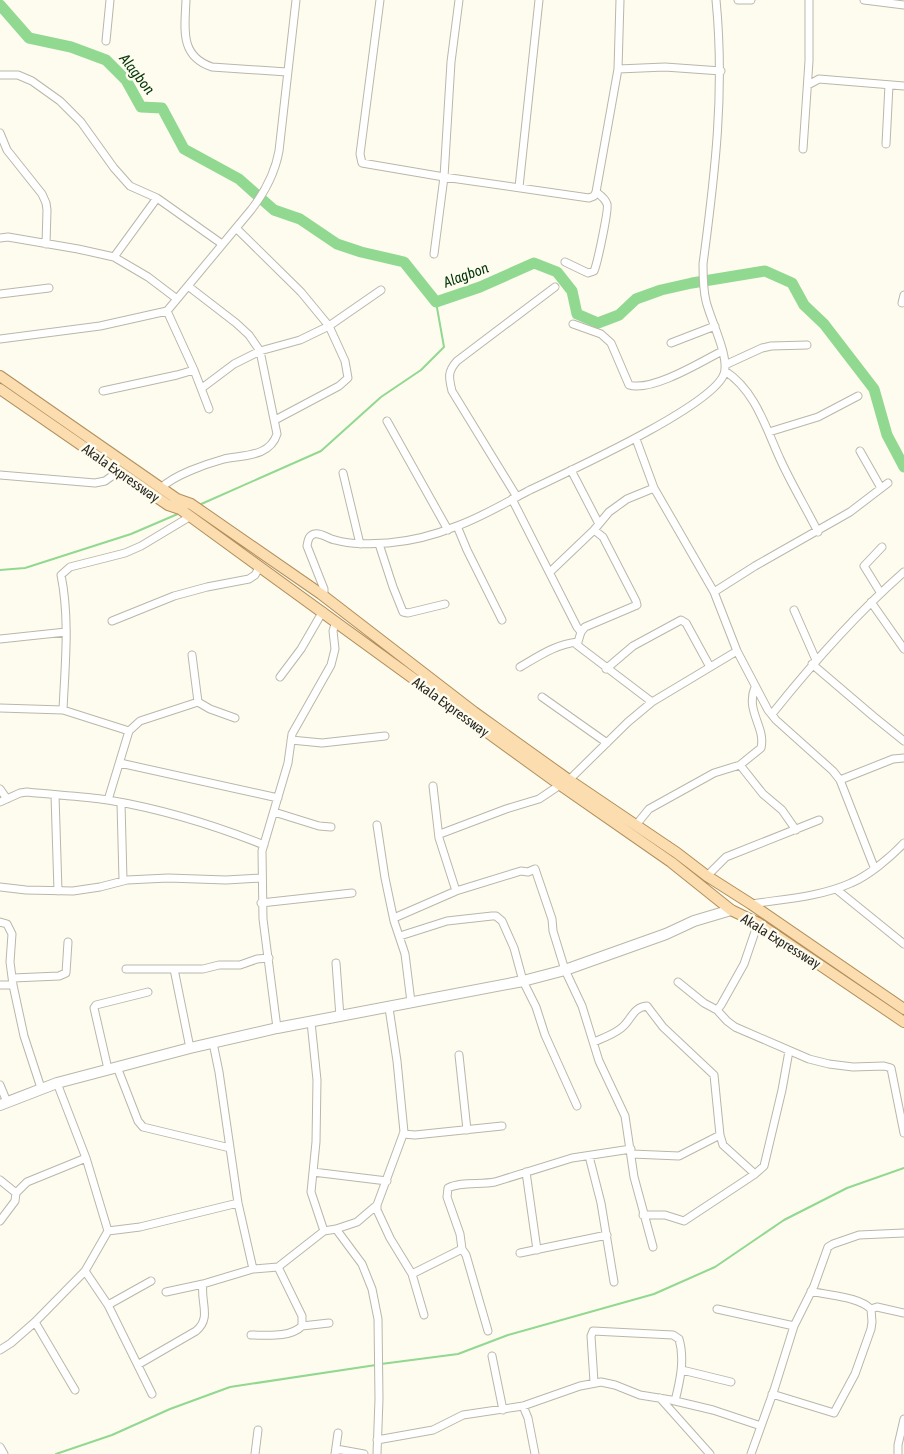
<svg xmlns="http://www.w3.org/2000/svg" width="904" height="1454" font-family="'Asap Condensed',sans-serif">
	<rect width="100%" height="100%" fill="#fefcee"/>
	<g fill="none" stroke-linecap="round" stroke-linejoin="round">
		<!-- stream -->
		<path stroke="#91d891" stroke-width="2" d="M199 505 321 451 381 397 421 370 444 347 436 302
			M0 570 25 568 131 534 180 513
			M381 1364 458 1354 508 1335 654 1294 715 1267 784 1220 847 1188 904 1168
			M56 1454 112 1435 170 1409 230 1387 376 1365"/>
		<!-- river -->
		<path stroke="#91d891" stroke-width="11" d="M0 5 29 38 71 47 106 60 126 80 141 107 162 108 184 149 239 179 274 210 300 219 337 244 361 252 404 262 436 302 480 287 534 263 557 272 572 291 577 314 598 323 619 315 636 299 661 290 692 283 765 271 792 283 804 305 824 324 874 389 887 435 904 467"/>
		<defs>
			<path id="street" d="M186 0C185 28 179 56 212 67L287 72
				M380 0 360 154 362 163 444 177 589 198 594 196 596 192 618 69 620 0
				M738 0H751
				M864 0 904 5
				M106 41 110 0
				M618 69 665 67 721 71
				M0 75H18L32 81 60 101 81 122 114 168 130 186 157 198 222 244
				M808 85 819 79 904 86
				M0 133 7 150 42 194 46 203 47 210 46 244
				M886 144 889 85
				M803 149 809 61V0
				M519 187 539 0
				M236 228 301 292 329 326 345 361 348 378 339 386 275 420
				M0 238 8 237 78 249 114 257 148 277 177 299
				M434 254 444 177 451 62 459 0
				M114 257 157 198
				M565 262 588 273 594 271C597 265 609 209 607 204 605 198 600 195 596 192
				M0 294 49 288
				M902 303 904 295
				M167 311 194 370 209 409
				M573 324 601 334 611 343 629 385C652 392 701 362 722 351
				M0 339 100 326 167 311 177 299 251 210C265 192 275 173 279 151L296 0
				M671 343 715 326
				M725 365 762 348 771 346 807 345
				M725 371C756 391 766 429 781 461 792 485 806 508 818 532
				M202 388 234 364 260 351 300 340 329 326 381 290
				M103 391 177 375 194 370
				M387 421 448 530
				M769 432 818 417 858 396
				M636 439 654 488 714 592 737 651 768 710 776 720 833 771 840 780 874 867
				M860 451 881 488
				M571 470 599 524
				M343 473 360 544
				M0 475 95 483 105 481 119 471
				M161 488C174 475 206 464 224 459 243 455 270 457 277 434L260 351 249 335 236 323 188 286
				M517 497 452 391C449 378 447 372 457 361L555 287
				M512 499 577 627 581 632
				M457 526 467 550 502 620
				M594 530 603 537 636 601 637 605 585 627 581 632 577 645 652 702
				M379 544 393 587 403 612 408 613 445 604
				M550 572 594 530 609 512 627 499 654 488
				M714 592 755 566 850 512 888 483
				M880 592 864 566 882 547
				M321 594 324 592V589L307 546C308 541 308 536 314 534 321 532 328 539 335 540 353 545 370 544 388 543 412 541 435 535 457 526 482 517 505 503 528 491 565 473 712 407 724 374 730 357 710 319 706 301 703 289 703 276 703 264 715 174 725 91 716 0
				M871 602 904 649
				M794 610 816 660
				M112 621 174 596 207 587 249 579 255 575 260 566
				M0 639 66 632
				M812 664 873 716 904 741
				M520 667C539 656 556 644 578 642
				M606 669 633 646 681 620 686 623 710 667
				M280 677 301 649 323 611
				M542 697 607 743
				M198 702 210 709 235 718
				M0 708 63 710 129 731
				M63 710C65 665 70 619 61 575L70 567 125 553 141 546 191 516
				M772 714C812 664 855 615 904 572
				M291 740 322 743 385 736
				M120 763 278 798
				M740 765 763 794 782 810 796 830
				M569 780 628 722 652 702 737 651
				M840 780 893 759 904 758
				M433 786 439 838 456 891
				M0 789 7 799
				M55 795 58 891
				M108 800 129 731 140 721 198 702 192 655
				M0 802 20 793 27 792C54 795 82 796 108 800 162 809 214 825 264 845
				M121 803 123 880
				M274 812 319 826 331 827
				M377 825 385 878 394 921 405 954 411 1002
				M636 825 649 809 714 773 740 765 761 748C766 727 745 711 755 687
				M440 834 506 809 539 799 560 785
				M707 876 726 857 819 820
				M0 887 26 890 73 891 100 887 127 880 168 878 226 880 261 878
				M836 889 904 944
				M261 903 352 893
				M751 904C784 899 820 897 851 883 868 876 891 857 904 843
				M394 918 456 891 521 871 528 872 535 869 552 919 553 931 565 970 582 1006 599 1061 625 1116 634 1177 653 1247
				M0 922 7 924 12 934 10 962 13 985 24 1036 41 1088
				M400 936 447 921 492 916H496L502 921 514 948 523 981 536 1007 545 1035 577 1106
				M336 963 340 1017
				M126 969H203L219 965H240L257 959 269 958
				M174 969 190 1048
				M13 978 59 976 66 973 68 942
				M678 982 704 1003 717 1010 727 1021 735 1027 809 1059 829 1064 853 1067 884 1066 891 1068 904 1133
				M0 985H13
				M717 1010 721 1005 744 964 758 923
				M311 1022 317 1080 316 1142 311 1192 324 1231 336 1229 362 1264 372 1289 378 1319 379 1399 377 1454
				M277 1028 263 919 262 851 288 763 292 734 331 665 335 649 333 631 336 621
				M594 1042C603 1038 612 1035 620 1029 631 1022 632 1007 647 1006L663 1027 714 1075 720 1135 723 1145 755 1174
				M213 1043 219 1072 238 1203 253 1269
				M459 1055 467 1130
				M117 1067 138 1121 143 1127 230 1148
				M108 1069 94 1008 96 1005 148 992
				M0 1085 7 1102
				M403 1134 415 1135 502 1126
				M632 1154 679 1156 720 1135
				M589 1156 601 1203 614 1282
				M86 1158 108 1231
				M313 1172 387 1181
				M526 1172 537 1250
				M0 1180 16 1193
				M377 1205V1210L390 1238 412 1274 424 1315
				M643 1215H665L684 1221 755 1174 764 1166 782 1090 789 1051
				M0 1221 15 1201 16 1193 27 1182 86 1158 57 1083
				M336 1229 357 1222 377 1205 404 1132 397 1061 389 1008
				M520 1253 607 1235
				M85 1271 108 1305 152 1394
				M412 1274 462 1249
				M166 1292 203 1284
				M108 1305 151 1281
				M717 1309 794 1326
				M871 1309 877 1307 904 1313
				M35 1322 75 1390
				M302 1326 329 1323
				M488 1331 466 1255 462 1249 460 1234 447 1197 448 1188C461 1181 480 1185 495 1182L572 1158 631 1149
				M251 1335C266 1335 290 1338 302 1326V1316L278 1267
				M0 1350 11 1343 35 1322 85 1271 108 1231 140 1227 238 1203
				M492 1356 503 1410
				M139 1364 196 1331C212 1318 200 1302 203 1284L253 1269 278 1267 324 1231
				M682 1370 731 1382
				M594 1382 591 1336 593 1331 673 1335 679 1339C685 1359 680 1381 675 1401
				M772 1394 834 1413 855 1374 871 1329 872 1322 871 1309C857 1296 829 1296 811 1291
				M660 1398 710 1454
				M523 1406 528 1418 535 1454
				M377 1440 433 1430 463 1415 523 1406 580 1386 601 1382 615 1385 640 1395 671 1400 713 1410 761 1426
				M0 1447 4 1454
				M336 1449 364 1454
				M255 1454 258 1430
				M335 1454 338 1433
				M751 1454 774 1390 794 1326 814 1286 828 1247 833 1244 859 1235 904 1233
				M898 1454V1445L904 1419"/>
			<path id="secondary" d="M0 1105 57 1083 190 1048 277 1028 523 981 565 970 666 934 694 921 731 910"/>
			<path id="primary" d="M0 376 177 499 191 504 321 594 474 712 569 780 677 853 707 876 751 904 904 1009
				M0 389 168 505 180 509 553 780 671 862 731 910 758 923 904 1022"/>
		</defs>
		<!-- street casing -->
		<use href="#street" stroke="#bab7aa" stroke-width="9"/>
		<!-- secondary casing -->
		<use href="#secondary" stroke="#bab7aa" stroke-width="12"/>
		<!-- primary casing -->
		<use href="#primary" stroke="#b18f5d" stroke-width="12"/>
		<!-- street -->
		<use href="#street" stroke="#fff" stroke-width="7"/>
		<!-- secondary -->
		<use href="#secondary" stroke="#fff" stroke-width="10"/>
		<!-- primary -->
		<use href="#primary" stroke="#fcddb0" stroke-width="10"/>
	</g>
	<g text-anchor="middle" stroke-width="5" stroke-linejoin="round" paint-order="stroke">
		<!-- street labels -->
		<g font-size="14" fill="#292823" stroke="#fefcee">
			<text transform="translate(121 473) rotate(35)" y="5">Akala Expressway</text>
			<text transform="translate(451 707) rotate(36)" y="5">Akala Expressway</text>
			<text transform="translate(781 941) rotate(32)" y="5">Akala Expressway</text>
		</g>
		<!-- water labels -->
		<g font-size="15" font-style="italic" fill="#013507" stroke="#fefcee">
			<text transform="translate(137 74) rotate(52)" y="5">Alagbon</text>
			<text transform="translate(466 275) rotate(-20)" y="5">Alagbon</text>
		</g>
	</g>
</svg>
